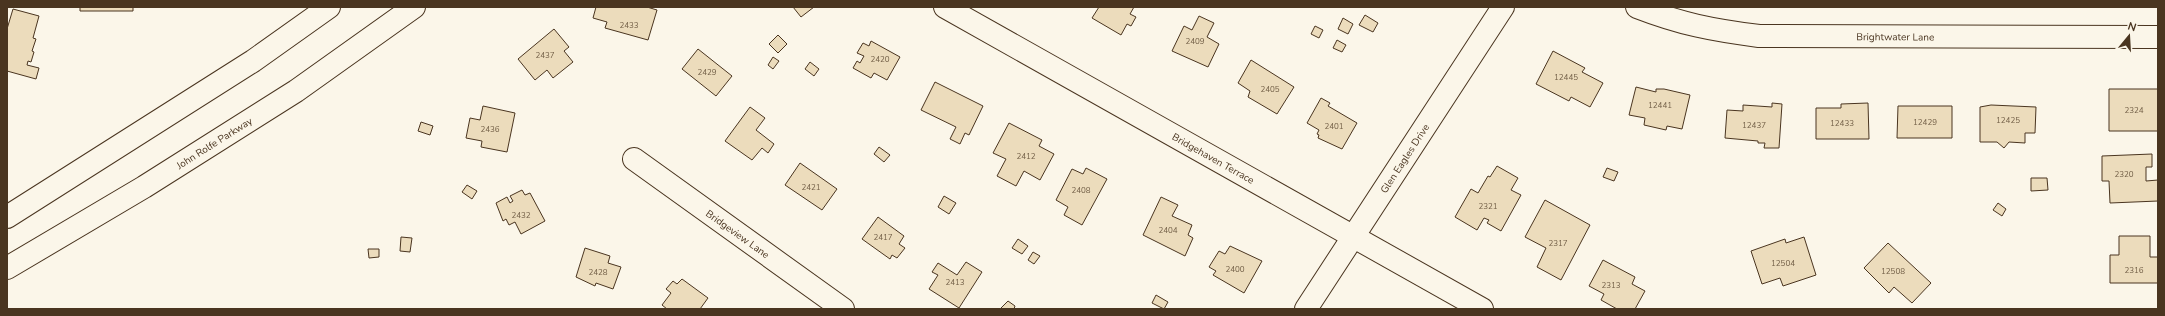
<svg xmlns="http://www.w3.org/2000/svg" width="2165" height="316" font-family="'Nunito Sans',sans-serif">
	<rect width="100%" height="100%" fill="#fbf6e9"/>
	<!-- building -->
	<path fill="#ecdcbc" stroke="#4a3520" d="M80 7H133V11H80Z
		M596 7H647L657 10 648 40 605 28 607 22 593 18Z
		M793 7H814L801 17Z
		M1099 7H1134L1130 14 1136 17 1131 26 1127 24 1121 35 1092 18Z
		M13 9 39 16 33 38 36 39 32 51 34 52 31 62 28 61 27 65 39 68 36 79 7 71V29Z
		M1365 15 1378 23 1373 32 1359 25Z
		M1199 16 1214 23 1207 37 1219 44 1208 67 1172 51 1184 26 1192 30Z
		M1343 18 1353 24 1348 34 1338 29Z
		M1315 26 1323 30 1319 38 1311 34Z
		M554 29 569 47 564 51 573 62 553 78 547 70 535 80 518 59Z
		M778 35 787 44 778 53 769 44Z
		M1337 40 1346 45 1342 52 1333 48Z
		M871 41 900 57 887 80 874 73 871 78 853 68 857 61 860 63 864 56 857 53 863 43 869 46Z
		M698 49 732 76 716 96 682 69Z
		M1553 51 1585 68 1582 72 1603 83 1590 107 1571 97 1569 101 1536 84Z
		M773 57 779 61 773 69 768 65Z
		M1251 60 1294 87 1277 114 1248 97 1250 91 1238 83Z
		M810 62 819 69 814 76 805 69Z
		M935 82 983 106 969 135 965 133 960 144 950 139 956 127 921 110Z
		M1636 87 1656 92V89H1664L1690 95 1682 129 1667 126 1666 130 1644 125 1645 118 1629 115Z
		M2109 89H2158V131H2109Z
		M1321 98 1330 103 1328 106 1357 123 1342 149 1318 138 1319 135 1317 134 1319 130 1307 123Z
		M1772 103 1782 104 1779 148H1764L1765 143H1758V141L1725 138 1727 110 1743 111V105L1772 107Z
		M1868 103 1869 139H1816V108H1841V104Z
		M1991 105 2036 107 2035 133H2025V143L2009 142 2004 148 1997 142H1980V107Z
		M483 106 515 113 507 152 481 147 482 141 466 138 470 118 480 120Z
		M1898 106H1952V138H1897Z
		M750 107 765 118 756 130 774 144 768 153 762 148 752 160 725 141Z
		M421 122 433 126 430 135 418 131Z
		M1009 123 1042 140 1039 146 1054 154 1040 180 1024 171 1016 186 997 176 1006 159 993 153Z
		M879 147 890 155 884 162 874 154Z
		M2152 154V167H2146V181L2158 180V201L2110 203 2109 181H2102V156Z
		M800 163 837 189 822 210 785 185Z
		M1497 166 1518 178 1511 190 1521 195 1501 231 1487 223 1489 220 1484 218 1477 230 1455 217 1471 189 1478 193 1488 176 1490 177Z
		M1086 168 1107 179 1082 225 1064 215 1068 207 1056 200 1072 169 1083 174Z
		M1607 168 1618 172 1614 181 1603 177Z
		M2031 178H2047L2048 190 2031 191Z
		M467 185 477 191 472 199 462 192Z
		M522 190 525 195 530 193 545 221 521 234 515 222 509 225 506 219 503 221 496 203 507 197 510 203 513 201 510 196Z
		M944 196 956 203 949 214 938 207Z
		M1161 197 1178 205 1172 216 1192 225 1188 235 1193 238 1185 256 1143 235Z
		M1545 200 1590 225 1561 280 1537 267 1546 248 1525 237Z
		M1998 203 2006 209 2002 216 1993 210Z
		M878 217 904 236 899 244 905 248 897 258 892 255 890 259 862 239Z
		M2119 236H2150V257H2158V283H2110V255H2119Z
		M401 237 412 238 410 252 400 251Z
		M1804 237 1816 275 1783 286 1780 278 1762 284 1751 251 1785 239 1786 243Z
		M1018 239 1028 246 1022 254 1012 248Z
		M1888 243 1931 283 1912 303 1894 287 1889 293 1864 268Z
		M1230 246 1262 261 1244 293 1213 275 1216 271 1209 267 1219 251 1225 254Z
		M585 248 610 256 608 263 621 267 613 289 596 283 595 286 576 277Z
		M368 249H379V257L369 258Z
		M1033 252 1040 256 1034 264 1028 260Z
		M1603 260 1635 277 1632 284 1645 291 1635 309H1617L1601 300 1604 294 1589 286Z
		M966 262 982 272 959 308 929 289 938 275 932 272 938 263 957 275Z
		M682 279 708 298 700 309H667L662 305 671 293 666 289 673 281 677 284Z
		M1156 295 1168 302 1164 309 1152 303Z
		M1008 301 1015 306 1014 309H1000Z"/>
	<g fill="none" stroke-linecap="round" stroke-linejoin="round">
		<defs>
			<g id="minor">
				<path id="s1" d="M945 7 1482 309"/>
				<path id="s2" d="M1637 7C1681 24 1712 30 1759 36L2158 37"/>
				<path id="s3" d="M634 159 843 309"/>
			</g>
			<g id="tertiary">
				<path id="s4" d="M1306 309 1503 7"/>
			</g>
			<g id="secondary">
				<path d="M7 217 253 61 329 7"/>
				<path id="s5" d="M7 268 144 187 296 91 414 7"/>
			</g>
		</defs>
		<!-- minor casing -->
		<use href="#minor" stroke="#4a3520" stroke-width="24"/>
		<!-- tertiary casing -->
		<use href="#tertiary" stroke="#4a3520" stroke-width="24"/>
		<!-- secondary casing -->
		<use href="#secondary" stroke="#4a3520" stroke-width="24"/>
		<!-- minor -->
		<use href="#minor" stroke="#fbf6e9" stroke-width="22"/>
		<!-- tertiary -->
		<use href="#tertiary" stroke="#fbf6e9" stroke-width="22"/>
		<!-- secondary -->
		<use href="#secondary" stroke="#fbf6e9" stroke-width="22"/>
	</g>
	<g text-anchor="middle" stroke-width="3" stroke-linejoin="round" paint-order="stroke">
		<!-- number labels -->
		<g font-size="8" fill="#725f47">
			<text x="629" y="28">2433</text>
			<text x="1195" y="44">2409</text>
			<text x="545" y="58">2437</text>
			<text x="880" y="62">2420</text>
			<text x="707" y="75">2429</text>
			<text x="1566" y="80">12445</text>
			<text x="1270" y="92">2405</text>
			<text x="1660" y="108">12441</text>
			<text x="2134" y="113">2324</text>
			<text x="2008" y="123">12425</text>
			<text x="1925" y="125">12429</text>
			<text x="1842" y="126">12433</text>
			<text x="1754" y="128">12437</text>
			<text x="1334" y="129">2401</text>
			<text x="490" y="132">2436</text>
			<text x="1026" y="159">2412</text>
			<text x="2124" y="177">2320</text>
			<text x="811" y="190">2421</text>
			<text x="1081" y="193">2408</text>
			<text x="1488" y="209">2321</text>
			<text x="521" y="218">2432</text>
			<text x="1168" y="233">2404</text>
			<text x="883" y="240">2417</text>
			<text x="1558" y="246">2317</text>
			<text x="1783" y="266">12504</text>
			<text x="1235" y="272">2400</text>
			<text x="2134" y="273">2316</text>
			<text x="1893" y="274">12508</text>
			<text x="598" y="275">2428</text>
			<text x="955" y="285">2413</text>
			<text x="1611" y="288">2313</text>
		</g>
		<!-- street labels -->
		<g font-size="10" fill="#4a3520" stroke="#fbf6e9">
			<text dy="4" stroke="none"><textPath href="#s2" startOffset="262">Brightwater Lane</textPath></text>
			<text dy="4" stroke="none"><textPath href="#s5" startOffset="242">John Rolfe Parkway</textPath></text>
			<text dy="4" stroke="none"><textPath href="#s4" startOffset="180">Glen Eagles Drive</textPath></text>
			<text dy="4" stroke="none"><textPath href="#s1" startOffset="308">Bridgehaven Terrace</textPath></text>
			<text dy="4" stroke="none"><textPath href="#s3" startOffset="128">Bridgeview Lane</textPath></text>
		</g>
	</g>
	<!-- border -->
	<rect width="2165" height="316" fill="none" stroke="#4a3520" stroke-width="16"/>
	<!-- north arrow -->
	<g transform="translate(2129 36) rotate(18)" stroke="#fbf6e9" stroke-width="3" paint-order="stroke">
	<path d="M0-3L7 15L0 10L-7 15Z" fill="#4a3520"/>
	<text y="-6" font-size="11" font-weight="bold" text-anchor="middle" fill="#4a3520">N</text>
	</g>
</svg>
